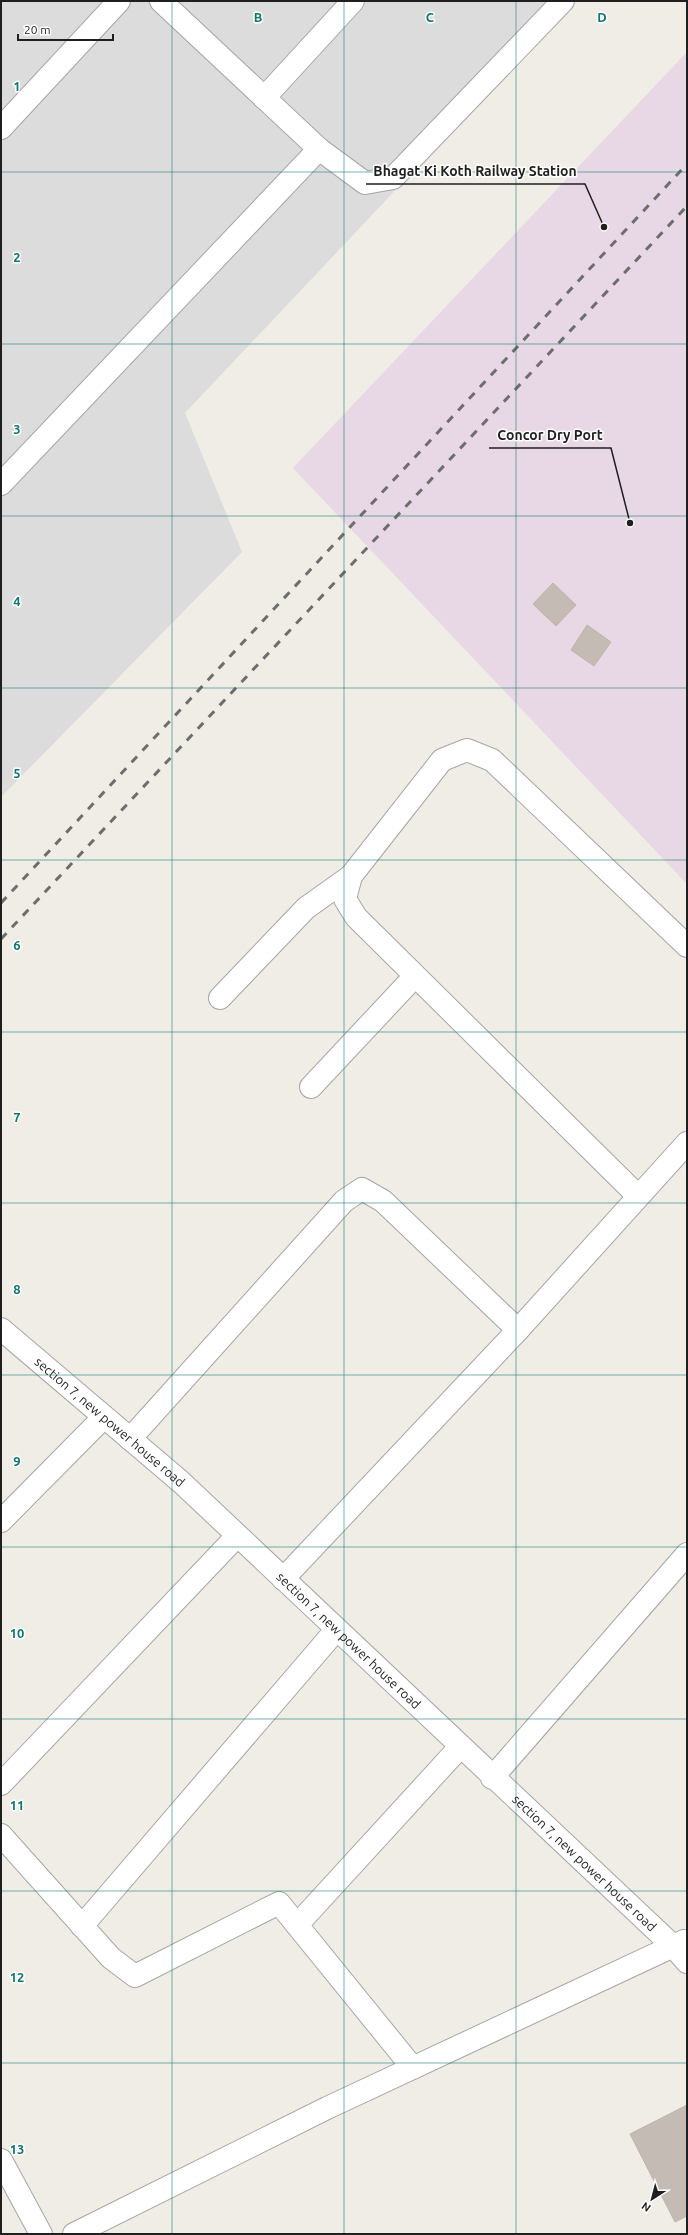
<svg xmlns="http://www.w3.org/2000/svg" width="688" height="2235" font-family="Ubuntu,sans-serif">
	<rect width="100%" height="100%" fill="#efede5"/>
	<!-- residential -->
	<path fill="#dddcdc" d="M1 1H574L185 413 242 552 1 797Z"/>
	<!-- industrial -->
	<path fill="#e8d7e4" d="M687 52V884L293 468Z"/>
	<!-- building -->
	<path fill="#c4bcb4" stroke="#c1b4a7" d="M553 583 576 605 556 626 533 604Z
		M587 625 611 642 594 666 571 650Z
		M687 2105V2216L675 2222 630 2134Z"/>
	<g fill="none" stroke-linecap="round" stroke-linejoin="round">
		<defs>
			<g id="minor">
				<path d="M264 98 353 1"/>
				<path d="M1 128 119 1"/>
				<path d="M319 149 365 183 393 178 563 1"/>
				<path d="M1 484 319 149 161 1"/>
				<path d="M220 998 306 908 351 876"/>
				<path d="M311 1087 415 976"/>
				<path d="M638 1196 356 917 345 899 351 876 442 760 467 750 492 760 687 946"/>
				<path id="s1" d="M1 1329 181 1482 673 1946 687 1962"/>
				<path d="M130 1439 344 1201 362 1189 383 1201 518 1330"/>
				<path d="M1 1521 104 1417"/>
				<path d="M283 1579 518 1330 687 1143"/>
				<path d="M492 1778 687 1554"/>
				<path d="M1 1784 237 1536"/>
				<path d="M1 1835 111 1958 135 1976 279 1903 413 2068"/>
				<path d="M297 1925 460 1747"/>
				<path d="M82 1926 336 1630"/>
				<path d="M1 2160 41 2234"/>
				<path d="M74 2234 327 2108 684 1941"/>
			</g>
		</defs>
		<!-- minor casing -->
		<use href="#minor" stroke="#a6a6a6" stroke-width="24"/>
		<!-- minor -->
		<use href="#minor" stroke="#fff" stroke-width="22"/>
		<!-- rail -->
		<path stroke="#6d6d6d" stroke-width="3" stroke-dasharray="8 8" stroke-linecap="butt" d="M1 903 687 164
			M1 939 687 206"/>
	</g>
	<!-- grid -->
	<path fill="none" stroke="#0f766e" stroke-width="1" stroke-opacity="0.55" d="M172 1V2234M344 1V2234M516 1V2234M1 172H687M1 344H687M1 516H687M1 688H687M1 860H687M1 1032H687M1 1203H687M1 1375H687M1 1547H687M1 1719H687M1 1891H687M1 2063H687"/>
	<g text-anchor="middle" stroke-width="3" stroke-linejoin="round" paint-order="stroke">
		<!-- street labels -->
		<g font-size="13" fill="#1f1f1f" stroke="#fff">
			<text dy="5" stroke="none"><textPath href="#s1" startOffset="143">section 7, new power house road</textPath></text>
			<text dy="5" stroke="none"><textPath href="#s1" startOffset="467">section 7, new power house road</textPath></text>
			<text dy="5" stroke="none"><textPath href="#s1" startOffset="791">section 7, new power house road</textPath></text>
		</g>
	</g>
	<g font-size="13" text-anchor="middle" font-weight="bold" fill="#0f766e" stroke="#fff" stroke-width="3" stroke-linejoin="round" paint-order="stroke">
		<text x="258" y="22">B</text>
		<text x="430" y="22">C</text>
		<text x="602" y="22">D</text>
		<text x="17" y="91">1</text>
		<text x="17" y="262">2</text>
		<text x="17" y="434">3</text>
		<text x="17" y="606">4</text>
		<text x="17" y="778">5</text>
		<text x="17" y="950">6</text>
		<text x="17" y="1122">7</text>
		<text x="17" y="1294">8</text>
		<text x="17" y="1466">9</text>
		<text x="17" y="1638">10</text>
		<text x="17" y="1810">11</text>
		<text x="17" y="1982">12</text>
		<text x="17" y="2154">13</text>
	</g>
	<!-- callouts -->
	<path fill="none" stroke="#1f1f1f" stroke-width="1.5" d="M604 227L585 184H366M630 523L611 448H489"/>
	<g fill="#1f1f1f" stroke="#fff" stroke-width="1.5">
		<circle cx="604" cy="227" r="4"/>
		<circle cx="630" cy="523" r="4"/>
	</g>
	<g font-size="14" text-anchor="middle" font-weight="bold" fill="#1f1f1f" stroke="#fff" stroke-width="3" stroke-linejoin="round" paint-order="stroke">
		<text x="475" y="176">Bhagat Ki Koth Railway Station</text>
		<text x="550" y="440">Concor Dry Port</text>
	</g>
	<!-- border -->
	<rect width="688" height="2235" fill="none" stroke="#1f1f1f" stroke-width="4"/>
	<!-- north arrow -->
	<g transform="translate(652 2199) rotate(216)" stroke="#ffffff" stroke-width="3" paint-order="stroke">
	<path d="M0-3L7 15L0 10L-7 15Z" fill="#1f1f1f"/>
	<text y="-6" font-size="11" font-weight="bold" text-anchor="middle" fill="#1f1f1f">N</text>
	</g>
	<!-- scale -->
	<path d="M18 34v6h95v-6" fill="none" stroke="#1f1f1f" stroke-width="2"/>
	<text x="24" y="34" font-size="12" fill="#1f1f1f" stroke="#ffffff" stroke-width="3" paint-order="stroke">20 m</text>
</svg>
